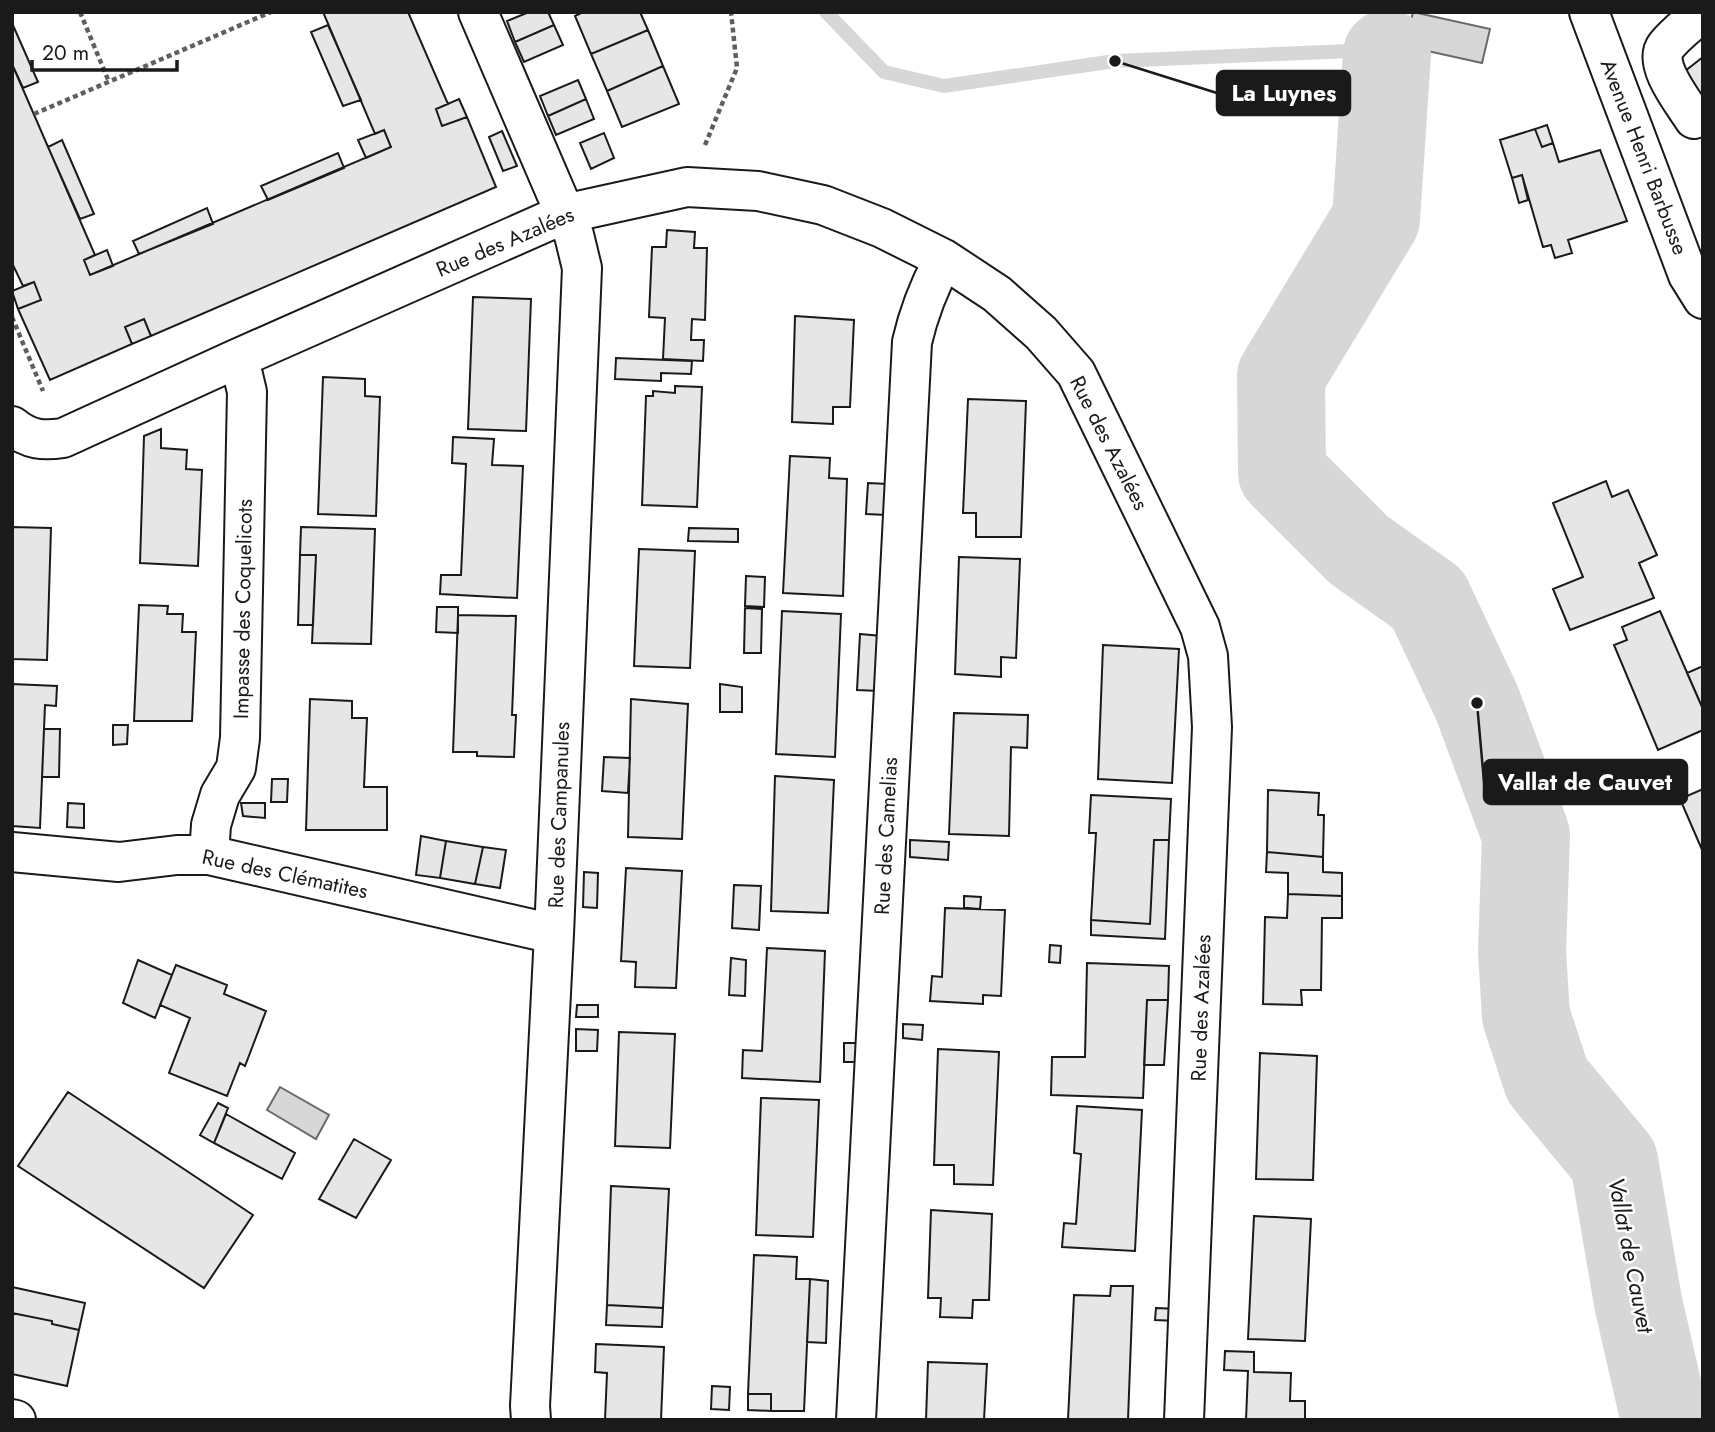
<svg xmlns="http://www.w3.org/2000/svg" width="1715" height="1432" font-family="Jost,sans-serif">
	<rect width="100%" height="100%" fill="#fff"/>
	<!-- water -->
	<path fill="#d7d7d7" stroke="#6a6a6a" stroke-width="2" d="M1413 12 1490 29 1482 63 1405 46Z
		M280 1087 329 1115 316 1139 267 1110Z"/>
	<g fill="none" stroke-linecap="round" stroke-linejoin="round">
		<!-- stream -->
		<path stroke="#d7d7d7" stroke-width="14" d="M826 12 884 72 944 86 1115 61 1349 51 1387 54 1384 12"/>
		<!-- river -->
		<path stroke="#d7d7d7" stroke-width="88" d="M1387 54 1376 219 1281 376 1282 473 1359 550 1428 599 1477 703 1526 835 1522 952 1526 1016 1547 1080 1614 1161 1638 1302 1665 1420"/>
	</g>
	<!-- building -->
	<path fill="#e6e6e6" stroke="#1a1a1a" stroke-width="2" d="M323 12H408L448 104 436 109 442 126 467 117 496 187 151 336 144 319 125 327 132 344 50 380 18 309 41 300 34 282 23 286 12 263V64L95 255 84 260 90 275 391 147 384 130 375 134Z
		M529 12H548L554 25 515 42 507 21Z
		M583 12H640L648 30 591 54 575 16Z
		M12 23 38 82 23 88 12 64Z
		M328 25 361 100 343 106 311 32Z
		M554 25 563 45 524 62 515 42Z
		M648 30 663 66 607 91 591 54Z
		M1703 57V104L1680 75Z
		M663 66 679 104 622 127 607 91Z
		M578 80 586 99 548 116 540 96Z
		M459 99 467 117 442 126 436 109Z
		M586 99 594 119 556 135 548 116Z
		M1547 125 1553 143 1542 147 1535 129Z
		M1535 129 1542 147 1553 143 1559 162 1600 150 1627 221 1568 240 1572 253 1555 258 1551 245 1543 247 1522 175 1512 178 1500 140Z
		M384 130 391 147 366 158 358 140Z
		M502 131 517 166 503 171 489 137Z
		M604 133 614 158 591 169 580 143Z
		M62 140 94 214 80 219 48 147Z
		M338 153 344 168 268 200 261 186Z
		M1522 175 1528 200 1519 203 1512 178Z
		M207 208 213 224 139 254 133 241Z
		M667 230 695 232 694 248H707L705 320 692 319 691 340H704L703 361 663 359 665 318 649 317 652 247H666Z
		M107 250 113 266 90 275 84 260Z
		M34 282 41 300 18 309 12 291Z
		M473 297 531 299 526 431 468 429Z
		M795 316 854 320 850 407H833V424L792 422Z
		M144 319 151 336 132 344 125 327Z
		M616 358 692 361 691 374 661 373V381L615 379Z
		M323 377 365 379V396L380 397 376 516 318 514Z
		M675 386 702 387 697 507 642 505 646 396H653V391L675 393Z
		M968 399 1026 401 1021 537H976V513H963Z
		M161 429V448L187 450 186 469 202 470 198 566 140 563 144 436Z
		M453 437 494 439 492 465 523 466 517 598 440 594 441 575H461L466 464 452 463Z
		M790 456 830 458 829 478 847 479 843 596 783 593Z
		M1606 481 1612 497 1628 490 1657 555 1639 563 1654 598 1570 630 1553 589 1583 577 1553 503Z
		M868 483 888 484 887 515 866 514Z
		M12 527 51 528 47 660 12 659Z
		M301 527 375 529 371 644 312 643 316 555H300Z
		M689 528 738 529V542L688 541Z
		M639 549 695 551 690 668 634 666Z
		M300 555H316L313 625H298Z
		M959 557 1020 559 1016 658 1001 657V677L955 674Z
		M746 576 765 577 764 607 745 606Z
		M139 605 168 606 167 614H183L182 632H196L192 721H134Z
		M437 607H458V633L436 632Z
		M745 608 762 609 761 653H744Z
		M782 611 841 614 835 757 776 754Z
		M1660 611 1703 709V730L1658 750 1614 645 1627 640 1622 627Z
		M458 615 516 616 512 715H516L514 757 477 756V752H453Z
		M860 634 882 636 879 691 857 690Z
		M1103 645 1179 649 1172 783 1098 779Z
		M1703 666V706L1702 707 1687 673Z
		M12 684 57 686 56 706 45 705 40 828 12 826Z
		M720 684 742 687V712H720Z
		M310 699 352 701V718H367L364 787H387V830H306Z
		M631 699 688 704 682 839 628 837Z
		M954 713 1028 715 1027 748 1011 747 1009 836 949 834Z
		M113 725H128L127 744 113 745Z
		M44 729H60L59 777H42Z
		M604 757 630 758 628 793 602 791Z
		M775 776 834 780 828 913 771 911Z
		M272 779H288L287 802H271Z
		M1703 789V852L1680 799Z
		M1268 790 1319 793 1318 815H1324L1323 857 1267 852Z
		M1091 795 1171 799 1169 840H1154L1150 924 1091 920 1096 833H1089Z
		M68 803 84 804V828L67 827Z
		M241 803H265V818L243 816Z
		M421 836 446 841 440 878 416 875Z
		M910 840 949 842 948 860 910 857Z
		M1154 840H1169L1165 939 1091 935V920L1150 924Z
		M446 841 483 847 475 884 440 878Z
		M483 847 506 850 500 888 475 884Z
		M1267 852 1323 857V872L1342 873V896L1288 894V873L1266 872Z
		M626 868 682 871 676 988 635 987 636 962 621 961Z
		M584 872 598 873 597 908 583 907Z
		M734 885 761 886 759 930 732 928Z
		M1288 894 1342 896V918H1322L1321 990H1301L1302 1005 1263 1004 1265 917 1287 918Z
		M964 896 981 897 980 909 964 908Z
		M945 908 1005 910 1001 996 983 995V1004L930 1001 932 976 942 977Z
		M1050 945 1061 946 1060 963 1049 962Z
		M767 948 825 951 820 1082 742 1078 743 1050 762 1051Z
		M731 958 746 960 745 996 729 995Z
		M138 960 172 975 155 1018 123 1003Z
		M1087 963 1169 966 1168 1000H1147L1143 1098 1051 1095 1052 1057H1085Z
		M176 965 227 985 224 994 266 1011 245 1066 240 1063 227 1096 169 1073 190 1018 160 1005Z
		M1147 1000H1168L1164 1065H1144Z
		M577 1005H598V1017H576Z
		M903 1024 923 1025 922 1040 903 1038Z
		M576 1029 598 1030 597 1051H576Z
		M619 1032 675 1034 670 1148 615 1146Z
		M844 1043H862V1062H844Z
		M938 1049 999 1052 993 1185 954 1184V1165H934Z
		M1260 1053 1317 1056 1313 1180 1256 1179Z
		M68 1092 253 1215 204 1288 18 1166Z
		M761 1098 819 1100 813 1237 756 1235Z
		M218 1103 228 1108 214 1143 200 1135Z
		M1077 1106 1142 1110 1135 1251 1062 1247 1064 1223 1076 1224 1081 1154 1074 1153Z
		M226 1114 295 1153 282 1179 214 1143Z
		M354 1139 391 1160 356 1218 319 1199Z
		M611 1186 669 1189 663 1308 607 1305Z
		M931 1210 992 1214 989 1300H973L972 1318 940 1317 941 1298H928Z
		M1254 1216 1311 1219 1305 1341 1248 1339Z
		M754 1255 797 1257 796 1279H810L804 1411H771V1394H748Z
		M810 1279 828 1281 826 1343 807 1342Z
		M1111 1286H1133L1128 1420H1068L1074 1295 1110 1296Z
		M12 1287 85 1303 79 1330 52 1324V1321L12 1313Z
		M607 1305 663 1308 662 1327 606 1325Z
		M1156 1308 1178 1309V1321L1155 1320Z
		M12 1313 52 1321V1324L79 1330 67 1386 12 1374Z
		M596 1344 664 1347 661 1420H605L607 1373 595 1372Z
		M1225 1351 1254 1352V1372L1291 1373 1290 1401H1305V1420H1246L1248 1371 1224 1370Z
		M928 1362 987 1364 984 1420H926Z
		M712 1386 730 1387 729 1410 711 1409Z
		M748 1394H771V1411L748 1410Z"/>
	<g fill="none" stroke-linecap="round" stroke-linejoin="round">
		<defs>
			<path id="minor" d="M478 12 574 235 582 268 554 934 530 1406 531 1420
				M1694 119C1684 103 1652 64 1666 46 1676 33 1691 23 1702 12
				M12 426C29 440 43 441 63 438L234 360 564 214 687 187 758 191 823 205 882 228 944 259 997 294 1041 333 1076 373 1200 627 1208 656 1212 727 1184 1420
				M12 852 119 862 177 855H209L554 934
				M209 855 211 825 220 795 236 768 240 738 247 392 243 375 234 360
				M12 1419 16 1420
				M856 1420 912 342C919 312 929 286 944 259"/>
			<path id="major" d="M1589 12 1688 275 1703 299"/>
		</defs>
		<!-- minor casing -->
		<use href="#minor" stroke="#1a1a1a" stroke-width="42"/>
		<!-- major casing -->
		<use href="#major" stroke="#1a1a1a" stroke-width="42"/>
		<!-- path -->
		<path stroke="#5f5f5f" stroke-width="4.5" stroke-dasharray="5 3.5" stroke-linecap="butt" d="M80 12 109 82
			M34 114 271 12
			M705 145 737 68 731 12
			M12 317 43 391"/>
		<!-- minor -->
		<use href="#minor" stroke="#fff" stroke-width="38"/>
		<!-- major -->
		<use href="#major" stroke="#fff" stroke-width="38"/>
	</g>
	<g text-anchor="middle" stroke-width="5" stroke-linejoin="round" paint-order="stroke">
		<!-- street labels -->
		<g font-size="21" fill="#1a1a1a" stroke="#fff">
			<text transform="translate(1644 157) rotate(69)" y="7">Avenue Henri Barbusse</text>
			<text transform="translate(505 242) rotate(-23)" y="7">Rue des Azalées</text>
			<text transform="translate(1109 443) rotate(63)" y="7">Rue des Azalées</text>
			<text transform="translate(243 609) rotate(-89)" y="7">Impasse des Coquelicots</text>
			<text transform="translate(559 815) rotate(-88)" y="7">Rue des Campanules</text>
			<text transform="translate(886 836) rotate(-87)" y="7">Rue des Camelias</text>
			<text transform="translate(285 874) rotate(12)" y="7">Rue des Clématites</text>
			<text transform="translate(1201 1008) rotate(-88)" y="7">Rue des Azalées</text>
		</g>
		<!-- water labels -->
		<g font-size="23" font-style="italic" fill="#1a1a1a" stroke="#fff">
			<text transform="translate(1631 1255) rotate(79)" y="8">Vallat de Cauvet</text>
		</g>
	</g>
	<!-- callouts -->
	<path fill="none" stroke="#1a1a1a" stroke-width="2.5" d="M1115 61L1217 93M1477 703L1484 782"/>
	<g fill="#1a1a1a" stroke="#fff" stroke-width="2.5">
		<circle cx="1115" cy="61" r="7"/>
		<circle cx="1477" cy="703" r="7"/>
	</g>
	<g fill="#1a1a1a" stroke="#1a1a1a" stroke-width="2.5">
		<rect x="1217" y="71" width="133" height="44" rx="7"/>
		<rect x="1484" y="760" width="203" height="44" rx="7"/>
	</g>
	<g font-size="23" text-anchor="middle" font-weight="bold" fill="#fff">
		<text x="1284" y="101">La Luynes</text>
		<text x="1585" y="790">Vallat de Cauvet</text>
	</g>
	<!-- border -->
	<rect width="1715" height="1432" fill="none" stroke="#1a1a1a" stroke-width="28"/>
	<!-- scale -->
	<path d="M32 60v10h145v-10" fill="none" stroke="#1a1a1a" stroke-width="3.5"/>
	<text x="42" y="60" font-size="21" fill="#1a1a1a" stroke="#ffffff" stroke-width="5" paint-order="stroke">20 m</text>
</svg>
